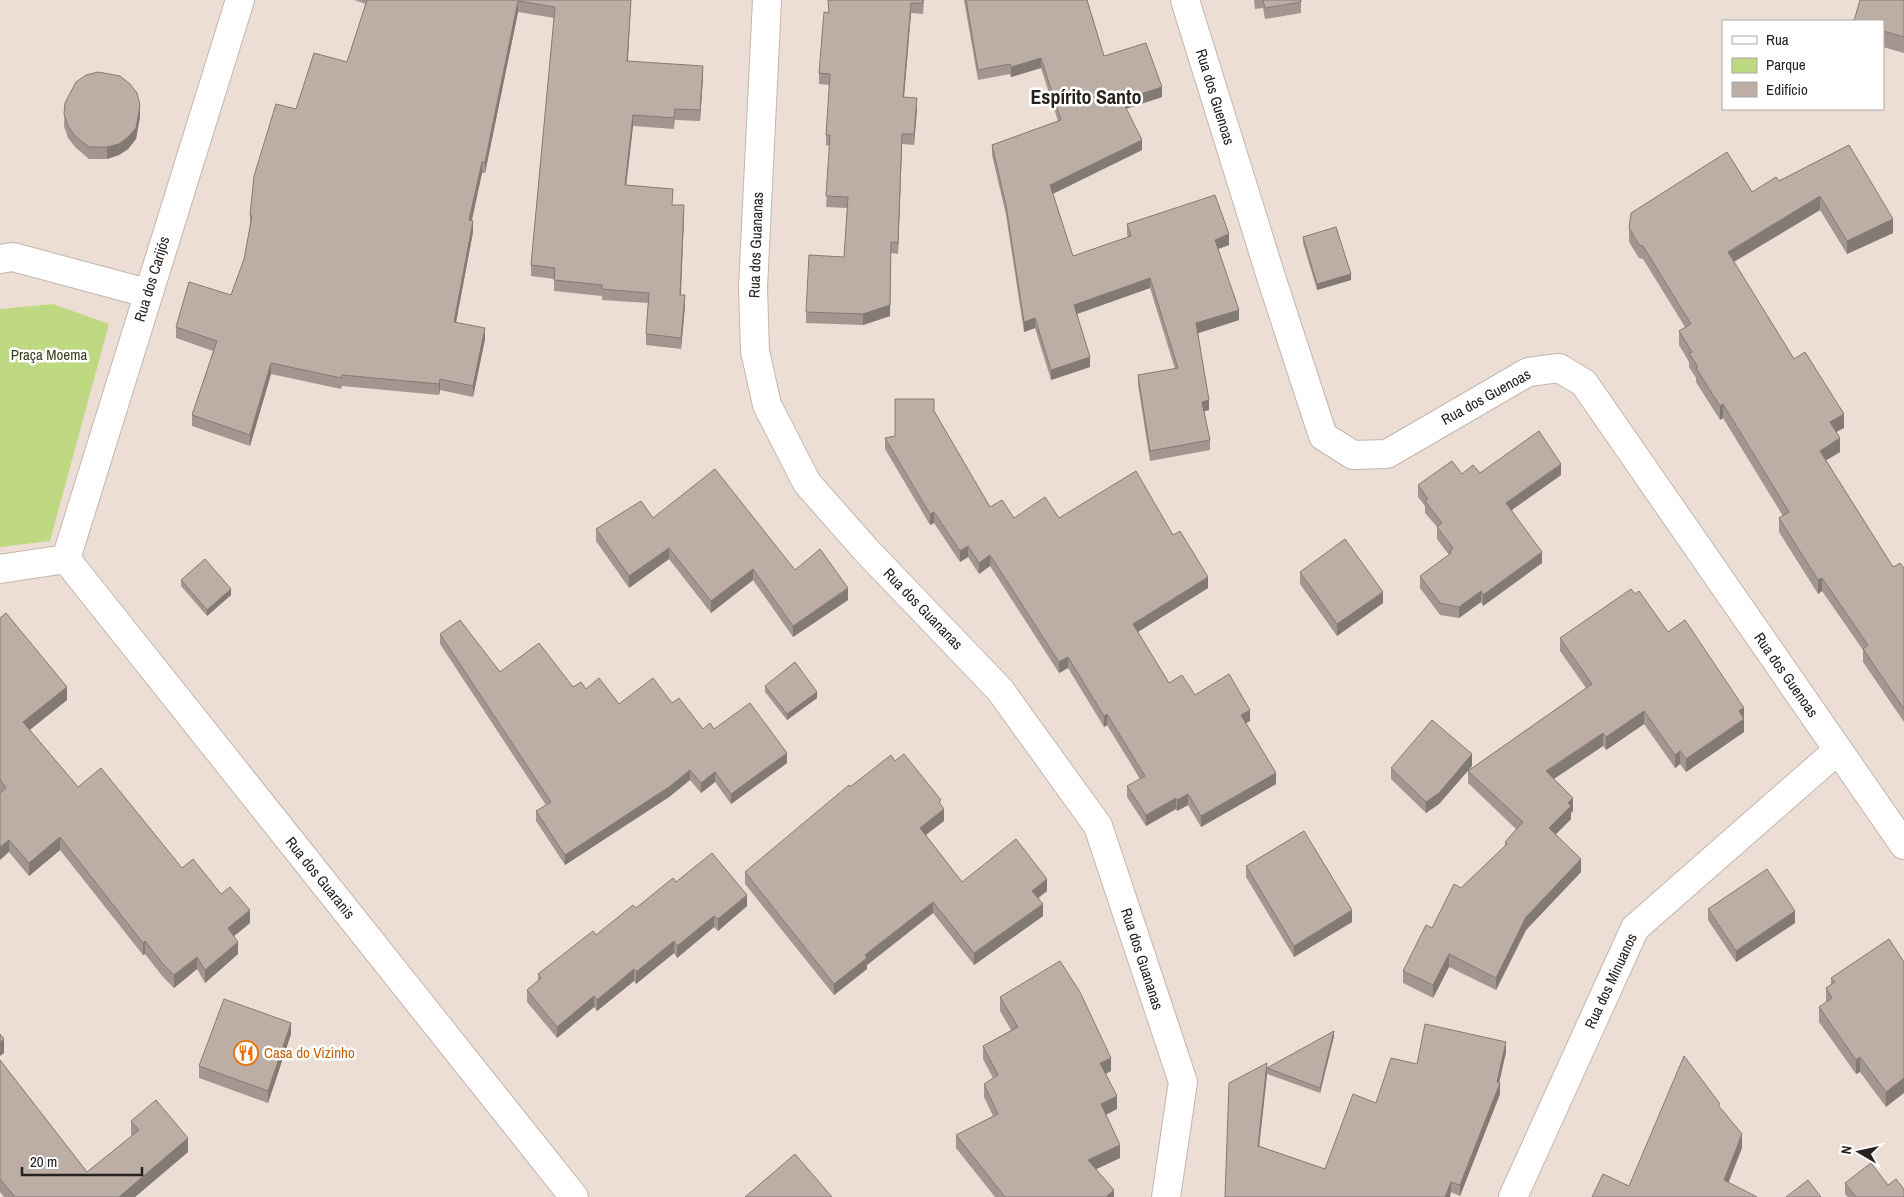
<svg xmlns="http://www.w3.org/2000/svg" width="1904" height="1197" font-family="'Archivo Narrow',sans-serif">
	<rect width="100%" height="100%" fill="#edded5"/>
	<!-- green -->
	<path fill="#bed982" d="M53 304 109 324 50 541 0 547V309Z"/>
	<g fill="none" stroke-linecap="round" stroke-linejoin="round">
		<defs>
			<path id="street" d="M767 0 753 288 755 351 767 405 807 483 866 550 1000 690 1098 826 1183 1082 1166 1197
				M1185 0 1272 280 1323 436 1353 455 1387 454 1528 372 1559 368 1584 383 1904 845
				M0 259 13 257 147 293
				M66 559 574 1197
				M66 559 240 0
				M0 569 66 559
				M1513 1197 1635 928 1838 750"/>
		</defs>
		<!-- street casing -->
		<use href="#street" stroke="#c4b6ad" stroke-width="30"/>
		<!-- street -->
		<use href="#street" stroke="#fff" stroke-width="28"/>
	</g>
	<!-- wall -->
	<path fill="#a3968e" d="M354 0H631L628 61 703 77 700 121 675 120 674 129 633 126 626 185 673 205 684 216 681 295 685 306 681 349 646 345V334L648 303 602 300V296L554 291V279L531 276V265L554 18 518 12 485 173H482L472 221 473 232 456 322 485 339 473 397 440 390 439 395 342 386 341 389 271 374 250 446 192 426V415L213 351 176 338V327L231 295 244 259 250 226V215L296 109 347 62 366 4Z
		M924 0 923 14 911 13 904 97 917 109 914 145 902 144 898 254 891 253 890 316 863 325 806 323V312L844 257 847 208 826 207 830 146 826 145V135L830 85 819 84V73L828 13Z
		M964 0H1087L1104 56 1162 97 1126 109 1142 150 1053 194 1073 256 1128 237 1127 234V224L1229 245 1218 249 1239 320 1198 333 1209 410 1204 411 1210 440V450L1150 461 1138 385V375L1175 369 1150 288 1077 314 1090 367 1051 380 1035 328 1024 332 1006 215 992 155V145L1058 121 1041 68 1011 77 1010 74 978 80Z
		M1254 0H1301V13L1265 19 1263 8 1255 9Z
		M1904 0V53L1883 47V21Z
		M65 103 140 117 136 139 128 149 119 155 107 159H89L75 147 68 138 64 126Z
		M1849 145 1893 233 1847 254 1820 210 1734 262 1794 359 1844 428 1836 432 1840 452 1826 460 1893 567 1904 568V722L1863 662V650L1822 591 1818 594 1779 532V518L1783 516 1723 418 1720 420 1696 382V378L1689 367V362L1679 345V331L1685 327 1643 259 1639 258 1629 242V228L1752 192 1779 181Z
		M1303 237 1351 280 1317 290 1303 243Z
		M934 411 990 507 1014 518H1059L1173 535 1208 588 1138 632 1169 683 1250 721 1246 723 1276 784 1201 827 1188 805 1177 811 1176 809 1146 826 1127 797V786L1140 779 1107 725 1104 727 1068 668 1059 673 990 566 979 574 968 557 960 562 934 523 930 525 885 449V438L895 436Z
		M1480 473 1561 475 1512 510 1542 563 1483 606 1481 602 1459 618 1440 615 1420 588V576L1449 555 1437 539V527L1425 513V506L1418 497V485L1462 474Z
		M653 518 795 570 848 600 793 637 753 580 711 613 669 559 629 588 596 541V529Z
		M1300 572 1383 603 1337 636 1300 584Z
		M181 580 231 595 207 616 181 586Z
		M1635 594 1668 632 1744 708V732L1686 772 1680 764 1675 768 1644 724 1606 750 1603 746 1554 779 1573 811 1571 813V819L1556 834 1581 872 1526 930 1496 990 1449 967 1433 998 1403 983V971L1432 928 1461 888 1505 846V842L1516 829 1468 783V771L1586 688 1560 651V638Z
		M0 618 67 700 30 730 78 787 182 868 221 894 250 923 234 936 238 954 205 983 197 969 174 988 163 977 145 954 143 955 60 850 29 876 9 852 0 791Z
		M440 634 500 672 573 687 586 689 619 704 672 703 703 729H714L787 763 731 804 715 782 701 793 690 780 669 797 565 865 536 821V811L546 805 440 644Z
		M765 686 817 698 787 720 765 692Z
		M895 761 941 805 944 821 926 835 962 882 1047 891 1038 898 1043 916 974 965 933 913 867 965V969L834 995 745 884V872L850 787Z
		M1472 766 1439 804 1426 813 1391 779V768Z
		M1246 866 1352 922 1294 957 1246 877Z
		M676 882 747 906 718 931 714 927 677 958 674 953 636 984 634 981 597 1011 594 1007 557 1038 527 1002V990L538 981V974Z
		M1708 909 1795 923 1736 962 1708 920Z
		M1889 939 1886 1107 1860 1072 1856 1074 1819 1022V1007L1826 1003V988L1831 984V978Z
		M1000 997 1111 1071 1106 1074 1117 1109 1106 1115 1120 1158 1096 1169 1114 1197H995L956 1148V1135L993 1116 984 1097V1084L993 1078 983 1059V1046L1011 1030 1000 1011Z
		M291 1034 268 1103 199 1078V1066Z
		M1334 1036 1320 1093 1267 1074 1259 1146 1325 1169 1376 1103 1417 1064 1506 1052 1499 1083 1500 1094 1460 1196 1451 1192 1225 1197 1267 1068Z
		M0 1060 87 1172 132 1136 131 1135V1121L188 1152 135 1197H4L0 1192Z
		M1845 1183 1888 1185 1904 1197H1848L1845 1194Z"/>
	<!-- shaded-wall -->
	<path fill="#847a74" d="M631 0 627 72V61Z
		M518 1V12L485 173V162Z
		M911 3V13L903 108V97Z
		M1041 58V68L1011 77V67Z
		M703 66V77L700 121V110Z
		M1162 87V97L1122 110V100Z
		M917 98V109L914 145V134Z
		M140 105V117L136 139 128 149 119 155 107 159V147Z
		M633 115V126L625 196V185Z
		M902 134V144L898 254V243Z
		M1142 140V150L1050 195V185Z
		M482 162V173L469 231V220Z
		M1820 196V210L1728 265V252Z
		M684 205V216L680 306V295Z
		M1893 219V233L1847 254V241Z
		M473 221V232L454 333V322Z
		M1229 234V245L1215 250V240Z
		M891 242 890 316 863 325V314Z
		M1351 274V280L1317 290V284Z
		M1150 278V288L1074 315V305Z
		M685 295V306L681 349V338Z
		M1239 310V320L1196 334V323Z
		M1035 318V328L1024 332V322Z
		M485 328V339L473 397V386Z
		M1090 357V367L1051 380V370Z
		M271 363V374L250 446V435Z
		M440 379V390L439 395V384Z
		M1209 400V410L1202 412V402Z
		M1723 404V418L1720 420V406Z
		M1844 414V428L1830 435V422Z
		M1840 438V452L1820 464V451Z
		M1561 464V475L1506 514V503Z
		M934 512V523L930 525V514Z
		M968 546V557L960 562V551Z
		M669 548V559L629 588V576Z
		M1542 552V563L1483 606V595Z
		M990 555V566L979 574V563Z
		M753 569V580L711 613V601Z
		M1208 577V588L1133 635V624Z
		M1822 578V591L1818 594V580Z
		M848 588V600L793 637V626Z
		M231 589V595L207 616V610Z
		M1481 591V602L1459 618V607Z
		M1383 592V603L1337 636V624Z
		M1068 657V668L1059 673V662Z
		M67 687V700L23 735V722Z
		M817 692V698L787 720V714Z
		M1744 708V732L1686 772V759L1739 711Z
		M1250 710V721L1241 726V715Z
		M1644 711V724L1606 750V737Z
		M1107 714V725L1104 727V716Z
		M1603 733V746L1546 784V771Z
		M1680 751V764L1675 768V755Z
		M787 753V763L731 804V794Z
		M1472 754V766L1439 804 1426 813V802Z
		M690 770V780L669 797 565 865V855Z
		M715 772V782L701 793V783Z
		M1276 773V784L1201 827V816Z
		M1188 794V805L1177 811V800Z
		M1176 798V809L1146 826V815Z
		M1573 798V811L1571 813V819L1549 841V828L1568 803Z
		M944 809V821L920 839V828Z
		M60 837V850L29 876V863Z
		M9 840V852L0 860V847Z
		M1581 859V872L1526 930 1496 990V978L1526 917Z
		M1047 879V891L1032 903V891Z
		M747 895V906L718 931V919Z
		M933 902V913L867 965V969L834 995V984L865 955Z
		M1043 904V916L974 965V953Z
		M250 910V923L228 941V928Z
		M1352 910V922L1294 957V946Z
		M1795 911V923L1736 962V951Z
		M714 916V927L677 958V946Z
		M145 941V954L143 955V943Z
		M674 941V953L636 984V972Z
		M238 942V954L205 983V970Z
		M1449 954V967L1433 998V985Z
		M197 957V969L174 988V975Z
		M634 969V981L597 1011V1000Z
		M594 996V1007L557 1038V1027Z
		M291 1023V1034L268 1103V1091Z
		M1334 1031V1036L1320 1093V1088Z
		M4 1039V1053L0 1056V1042Z
		M1506 1042V1052L1497 1092 1500 1083V1094L1460 1196V1185L1497 1082Z
		M1860 1057V1072L1856 1074V1060Z
		M1111 1058V1071L1100 1076V1063Z
		M1267 1063V1074L1258 1157V1146Z
		M1904 1078V1093L1886 1107V1092Z
		M1117 1096V1109L1101 1117V1104Z
		M1742 1134V1148L1724 1194V1180Z
		M188 1138V1152L135 1197H119Z
		M1120 1145V1158L1088 1173V1160Z
		M1451 1182V1192L1450 1197H1445Z
		M1114 1190V1197H1106Z"/>
	<!-- building -->
	<path fill="#bdaea5" stroke="#847a74" d="M367 0H631L627 61 703 66 700 110 675 109 674 118 633 115 625 185 673 189 672 205H684L680 295H685L681 338 646 334 649 293 602 289V285L554 280 555 268 531 265 555 7 518 1 485 162H482L469 220 473 221 454 322 485 328 473 386 440 379 439 384 342 375 341 378 271 363 250 435 192 415 217 341 176 327 189 282 231 295 244 259 252 216 250 215 254 176 276 104 296 109 314 53 347 62Z
		M828 0H923V3H911L903 97 917 98 914 134H902L898 243 891 242 890 305 863 314 806 312 809 255 844 257 848 197 826 196 830 135H826L830 74 819 73 824 12 829 13Z
		M966 0H1087L1104 56 1146 43 1162 87 1122 100 1142 140 1050 185 1073 256 1131 236 1127 224 1215 195 1229 234 1215 240 1239 310 1196 323 1209 400 1202 402 1210 440 1150 451 1138 375 1178 368 1150 278 1074 305 1090 357 1051 370 1035 318 1024 322 1006 205 992 145 1061 120 1041 58 1011 67 1010 64 978 70Z
		M1263 0H1301V2L1265 8Z
		M1860 0H1904V37L1883 31V21H1854Z
		M98 72 120 76 130 84 137 93 140 105 136 128 128 137 119 144 107 147H89L75 136 68 126 64 114 65 103 76 82 86 75Z
		M1849 145 1893 219 1847 241 1820 196 1728 252 1794 359 1805 352 1844 414 1830 422 1840 438 1820 451 1893 567 1900 563 1904 568V709L1863 649 1868 645 1822 578 1818 580 1779 518 1789 512 1723 404 1720 406 1696 368 1698 367 1689 353 1692 352 1679 331 1691 324 1643 246 1639 245 1629 228 1631 213 1727 152 1752 192 1776 177 1779 181Z
		M1336 227 1351 274 1317 284 1303 237Z
		M895 399H934V411L990 507 1002 500 1014 518 1045 497 1059 518 1136 471 1173 535 1180 531 1208 577 1133 624 1169 683 1182 675 1195 695 1229 674 1250 710 1241 715 1276 773 1201 816 1188 794 1177 800 1176 798 1146 815 1127 786 1145 776 1107 714 1104 716 1068 657 1059 662 990 555 979 563 968 546 960 551 934 512 930 514 885 438 895 436Z
		M1539 431 1561 464 1506 503 1542 552 1483 595 1481 591 1459 607 1440 603 1420 576 1451 553 1450 551 1453 548 1437 527 1442 523 1425 501 1428 499 1418 485 1452 461 1462 474 1473 465 1480 473Z
		M715 469 795 570 820 549 848 588 793 626 753 569 711 601 669 548 629 576 596 529 641 501 653 518Z
		M1345 539 1383 592 1337 624 1300 572Z
		M205 559 231 589 207 610 181 580Z
		M1631 589 1635 594 1639 591 1668 632 1685 620 1744 708 1739 711 1744 719 1686 759 1680 751 1675 755 1644 711 1606 737 1603 733 1546 771 1573 798 1568 803 1571 806 1549 828 1581 859 1526 917 1496 978 1449 954 1433 985 1403 971 1426 925 1432 928 1454 884 1461 888 1507 844 1505 842 1523 822 1468 771 1592 684 1560 638Z
		M6 613 67 687 23 722 78 787 101 768 182 868 193 859 221 894 230 887 250 910 228 928 238 942 205 970 197 957 174 975 163 964 145 941 143 943 60 837 29 863 9 840 0 847V793L6 788 0 779V618Z
		M460 620 500 672 539 643 573 687 581 682 586 689 599 678 619 704 653 678 672 703 679 698 703 729 710 723 714 729 750 703 787 753 731 794 715 772 701 783 690 770 669 787 565 855 536 811 551 802 440 634Z
		M795 662 817 692 787 714 765 686Z
		M1432 720 1472 754 1439 793 1426 802 1391 768Z
		M904 754 941 800 939 802 944 809 920 828 962 882 1016 839 1047 879 1032 891 1043 904 974 953 933 902 865 955 867 958 834 984 745 872 849 785 850 787 891 755 895 761Z
		M1304 831 1352 910 1294 946 1246 866Z
		M712 853 747 895 718 919 714 916 677 946 674 941 636 972 634 969 597 1000 594 996 557 1027 527 990 541 978 538 974 593 931 596 935 633 905 636 908 673 878 676 882Z
		M1767 869 1795 911 1736 951 1708 909Z
		M1889 939 1904 962V1078L1886 1092 1860 1057 1856 1060 1819 1007 1832 998 1826 988 1835 982 1831 978Z
		M1060 961 1080 992 1111 1058 1100 1063 1117 1096 1101 1104 1120 1145 1088 1160 1114 1190 1106 1197H1005L956 1135 998 1114 984 1084 998 1075 983 1046 1018 1027 1000 997Z
		M224 999 291 1023 268 1091 199 1066Z
		M1425 1024 1506 1042 1497 1082 1500 1083 1460 1185 1451 1182 1445 1197H1225L1229 1083 1267 1063 1258 1146 1325 1169 1353 1094 1376 1103 1391 1058 1417 1064Z
		M1334 1031 1320 1088 1267 1068Z
		M0 1034 4 1039 0 1042Z
		M1684 1056 1720 1104 1718 1105 1742 1134 1724 1180 1757 1197H1592L1603 1174 1629 1186Z
		M0 1060 87 1172 139 1130 131 1121 156 1100 188 1138 119 1197H15L0 1179Z
		M795 1154 832 1197H745Z
		M1871 1163 1888 1185 1896 1179 1904 1189V1197H1856L1845 1183Z
		M1808 1180 1821 1197H1786Z"/>
	<!-- icons -->
	<defs>
		<symbol id="restaurant-ring" viewBox="-11 -11 22 22"><circle r="9.5" fill="#fff" stroke="#e8710a" stroke-width="1.5"/><path d="M-5-6h1v4h1v-4h1v4h1v-4h1v5L-1.5 .5V6h-2V.5L-5-1ZM5-6V6H3V1.5H1.5Q1.5-4 5-6Z" fill="#e8710a"/></symbol>
	</defs>
	<g fill-rule="evenodd">
		<use href="#restaurant-ring" x="232" y="1039" width="28" height="28"/>
	</g>
	<g text-anchor="middle" stroke-width="5" stroke-linejoin="round" paint-order="stroke">
		<!-- street labels -->
		<g font-size="15" fill="#27221e" stroke="#fff">
			<text transform="translate(1215 97) rotate(73)" y="5">Rua dos Guenoas</text>
			<text transform="translate(756 245) rotate(-88)" y="5">Rua dos Guananas</text>
			<text transform="translate(152 279) rotate(-73)" y="5">Rua dos Carijós</text>
			<text transform="translate(1486 397) rotate(-29)" y="5">Rua dos Guenoas</text>
			<text transform="translate(923 609) rotate(46)" y="5">Rua dos Guananas</text>
			<text transform="translate(1786 675) rotate(55)" y="5">Rua dos Guenoas</text>
			<text transform="translate(320 878) rotate(51)" y="5">Rua dos Guaranis</text>
			<text transform="translate(1142 959) rotate(72)" y="5">Rua dos Guananas</text>
			<text transform="translate(1611 981) rotate(-65)" y="5">Rua dos Minuanos</text>
		</g>
		<!-- park labels -->
		<g font-size="15" fill="#35401b" stroke="#fff">
			<text x="49" y="360">Praça Moema</text>
		</g>
		<!-- food labels -->
		<g font-size="15" fill="#c56008" stroke="#fff" text-anchor="start">
			<text x="264" y="1058">Casa do Vizinho</text>
		</g>
		<!-- district labels -->
		<g font-size="20" font-weight="bold" fill="#27221e" stroke="#fff">
			<text x="1086" y="104">Espírito Santo</text>
		</g>
	</g>
	<!-- legend -->
	<rect x="1722" y="20" width="162" height="90" fill="#ffffff" stroke="#a9a7a5"/>
	<rect x="1732" y="36" width="25" height="8" fill="#ffffff" stroke="#a9a7a5"/>
	<text x="1766" y="45" font-size="15" fill="#27221e">Rua</text>
	<rect x="1732" y="58" width="25" height="15" fill="#bed982" stroke="#a9a7a5"/>
	<text x="1766" y="70" font-size="15" fill="#27221e">Parque</text>
	<rect x="1732" y="82" width="25" height="15" fill="#bdaea5" stroke="#a9a7a5"/>
	<text x="1766" y="95" font-size="15" fill="#27221e">Edifício</text>
	<!-- north arrow -->
	<g transform="translate(1859 1152) rotate(279)" stroke="#ffffff" stroke-width="4" paint-order="stroke">
	<path d="M0-4L9 19L0 12L-9 19Z" fill="#27221e"/>
	<text y="-8" font-size="14" font-weight="bold" text-anchor="middle" fill="#27221e">N</text>
	</g>
	<!-- scale -->
	<path d="M22 1167v8h120v-8" fill="none" stroke="#27221e" stroke-width="2.5"/>
	<text x="30" y="1167" font-size="15" fill="#27221e" stroke="#ffffff" stroke-width="4" paint-order="stroke">20 m</text>
</svg>
